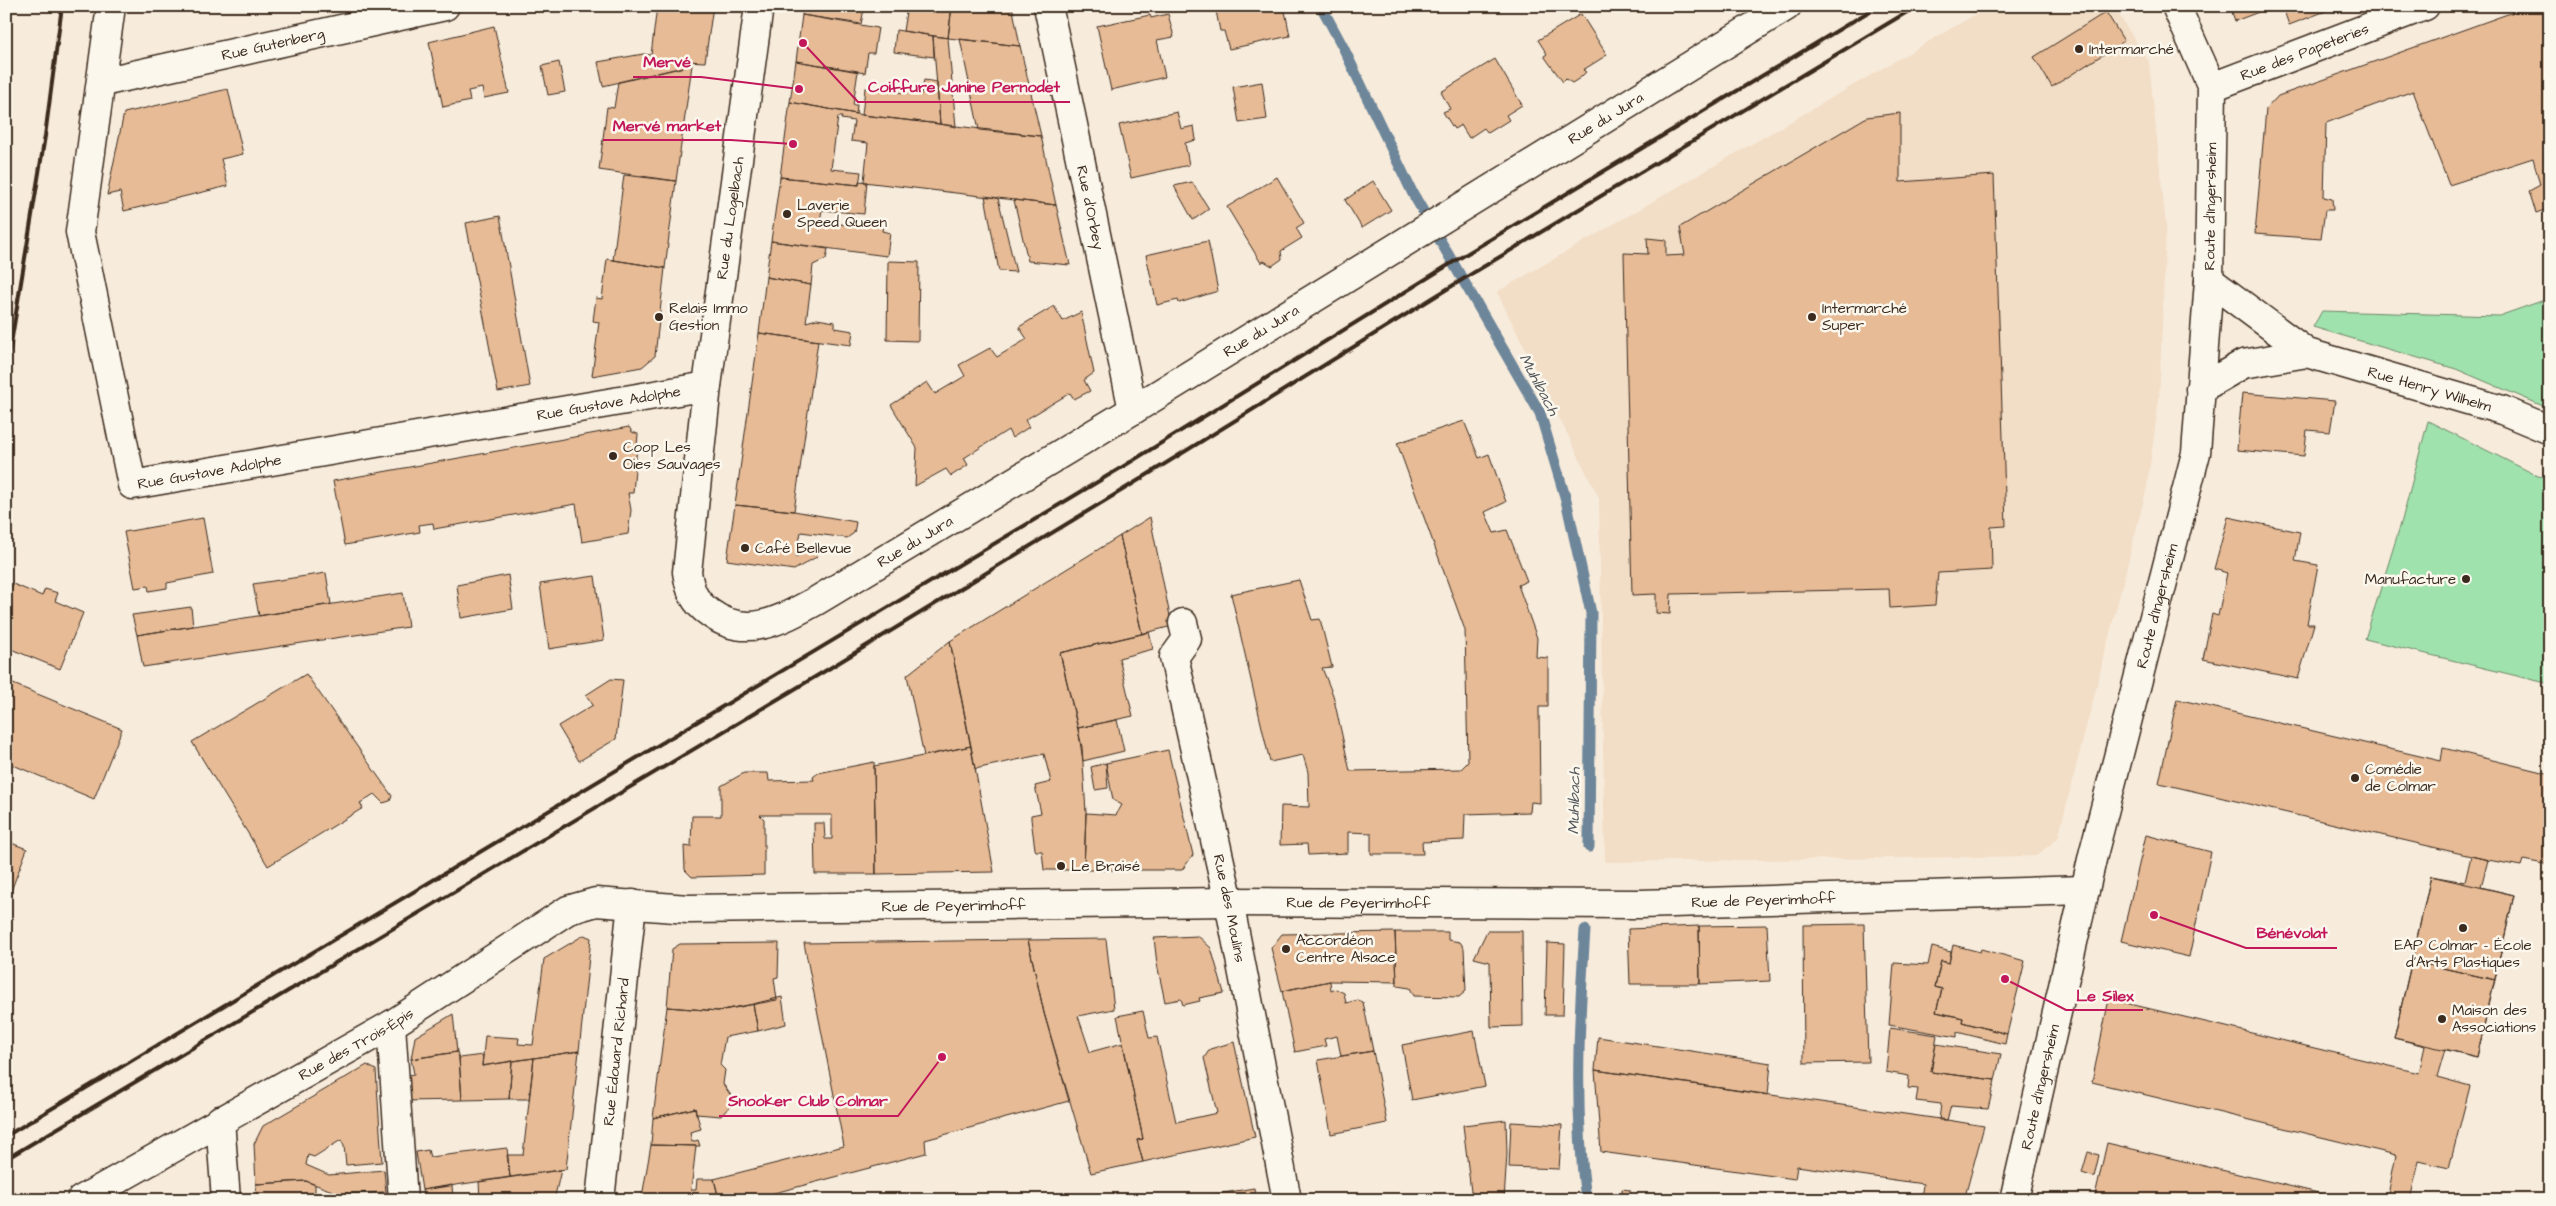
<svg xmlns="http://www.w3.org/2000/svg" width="2556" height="1206" font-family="'Architects Daughter',sans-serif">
	<rect width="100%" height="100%" fill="#f7ebdb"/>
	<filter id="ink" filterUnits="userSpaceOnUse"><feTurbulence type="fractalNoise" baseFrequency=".02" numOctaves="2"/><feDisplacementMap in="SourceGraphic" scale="10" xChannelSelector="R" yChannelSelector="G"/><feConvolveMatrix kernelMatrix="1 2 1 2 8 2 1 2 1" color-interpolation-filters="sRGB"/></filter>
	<g filter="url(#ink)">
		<!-- built -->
		<path fill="#f2ddc6" d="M1990 6H2113L2149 62 2166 227 2159 398 2147 487 2058 838 2036 856 1605 862 1599 498 1497 292Z"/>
		<!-- garden -->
		<path fill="#9fe2ad" stroke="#6d8666" d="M2550 298V409L2456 369 2313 327 2322 311 2499 316Z
			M2428 421 2538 476 2550 478V684L2365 639 2402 520Z"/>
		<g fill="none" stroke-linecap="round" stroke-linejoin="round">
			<!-- stream -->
			<path stroke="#6d869a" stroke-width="11" d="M1321 6 1343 47 1412 192 1540 413 1566 500 1591 613 1589 847
				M1585 930C1579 1022 1574 1108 1586 1200"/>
		</g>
		<!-- building -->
		<path fill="#e6bb96" stroke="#3b2a1e" d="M657 6H713L705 62 686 61 684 67 603 86 598 62 643 54 651 55Z
			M803 6H870V10L864 9 861 24 802 15Z
			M907 6H952L948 38 903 31Z
			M952 6H988L1013 10 1020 46 948 38Z
			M988 6H1012L1013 10Z
			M1215 6H1284L1290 36 1229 49 1224 31H1220Z
			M2230 6H2262L2264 10 2235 21Z
			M2288 6H2339L2289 25 2283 8Z
			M2530 6H2550V208L2536 213 2529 191 2540 185 2533 158 2449 185 2413 91 2326 123 2324 197 2332 199 2333 210H2325L2321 239 2255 234 2266 109 2278 96Z
			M2106 12 2124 41 2052 87 2034 57Z
			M1168 14 1174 37 1157 40 1165 77 1111 90 1097 26 1150 15 1151 18Z
			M1581 14 1607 55 1583 70 1586 72 1580 78 1572 83 1566 79 1563 82 1544 56 1547 54 1538 40Z
			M802 15 878 28 874 53H868L865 73 796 61Z
			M494 26 509 93 484 98 482 88 468 91 470 101 443 107 429 42Z
			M896 30 933 36 934 57 894 52Z
			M933 36 948 38 956 127 940 124Z
			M960 39 1020 46 1041 136 979 130Z
			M1495 59 1522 105 1506 115 1509 120 1488 133 1484 128 1469 138 1461 125 1454 129 1443 112 1450 109 1441 92Z
			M796 61 858 71 853 105H857L856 114 790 102Z
			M559 62 565 92 548 95 542 66Z
			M692 65 676 181 599 170 607 107 614 108 618 82Z
			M924 80 937 82 940 124 862 115 865 88 921 95Z
			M1262 82 1267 119 1239 123 1233 87Z
			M228 89 243 154 221 159 228 186 124 211 120 192 107 195 124 113Z
			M790 102 862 115 1041 136 1056 205 864 182 868 143 851 141 854 121 841 119 842 117H838L831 169 861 172 859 185 780 177Z
			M1177 112 1181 129 1194 126 1196 140 1185 143 1189 165 1131 178 1119 125Z
			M1900 113V182L1994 175 2006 526 1991 527 1992 570 1938 573 1935 605 1890 608 1889 589 1671 594 1670 614 1656 613V594L1632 595 1624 253 1648 254 1647 238 1666 240V256L1685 255 1680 227 1867 117Z
			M624 175 676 181 665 268 613 260Z
			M780 177 859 185V181L867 182 864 214 822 210 820 221 861 227 863 222 883 226 882 231 890 233 887 256 771 241Z
			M1277 177 1304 223 1296 228 1302 238 1281 251 1282 259 1272 266 1264 261 1261 263 1227 207Z
			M1373 181 1391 210 1362 228 1345 200Z
			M1192 182 1209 209 1193 220 1174 186Z
			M985 196 998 198 1016 272 999 271Z
			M1014 200 1056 205 1070 265 1028 261Z
			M500 216 530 386 498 392 466 223Z
			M771 241 828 249 826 259 813 265 811 285 766 277Z
			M1208 241 1218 291 1179 303 1178 300 1157 305 1146 255Z
			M607 259 665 268 655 356 642 367 592 376 599 322 593 321 596 298 602 299Z
			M888 261 919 262 918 341 887 340Z
			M766 277 811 285 806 322 817 319 835 322V328L853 331 851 345 759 333Z
			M1054 306 1063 321 1081 312 1094 373 1084 380 1090 391 1074 399 1070 393 1025 420 1029 427 1012 438 1008 430 964 458 968 465 951 476 946 469 915 486 917 448 891 405 927 382 935 394 965 376 959 365 990 348 997 357 1027 339 1019 327Z
			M759 333 818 341 794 511 735 505Z
			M2242 393 2335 401 2330 432 2307 430 2304 456 2237 450Z
			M1464 421 1479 458 1489 454 1506 502 1485 512 1494 533 1507 530 1527 581 1518 585 1537 638 1536 657 1548 658V707H1539L1540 803 1531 802 1530 812 1465 814 1464 840 1422 842 1423 854H1371V833L1348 832V853L1308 855 1307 844 1280 845 1281 806 1309 807 1308 772 1303 755 1270 762 1231 594 1299 580 1312 620 1320 619 1332 667 1322 668 1333 695 1350 771 1461 769 1468 762 1465 630 1397 443Z
			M629 427 632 432 638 434 633 493H628L631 510 628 534 582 542 576 504 434 529 433 523 419 525 420 532 345 545 333 481Z
			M735 505 794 511 856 522 854 533 847 538 801 532 796 557 813 547 818 556 794 570 727 560Z
			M1150 517 1172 626 1142 634 1120 536Z
			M2228 517 2300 532 2295 561 2318 565 2307 624H2314L2298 679 2203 659 2212 614 2218 616 2227 573 2214 569Z
			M203 518 213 574 167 583V588L149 591 148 586 135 588 124 532Z
			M1120 536 1142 634 1060 653 1082 747 1086 813 1084 870H1044L1042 851H1036L1035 849 1031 819V815L1041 813 1035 786 1051 782 1044 754 975 769 950 641Z
			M326 573 331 604 259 616 253 584Z
			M508 575 513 609 461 618 457 585Z
			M595 576 604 640 549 649 540 584Z
			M13 584 42 596 45 589 58 593 55 601 83 613 60 669 6 647V602Z
			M403 593 408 627 143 667 137 635Z
			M191 607 193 626 137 635 132 615Z
			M1149 632 1153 649 1119 658 1133 716 1078 728 1060 653Z
			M950 641 971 746 924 756 907 675Z
			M306 674 392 796 390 801 383 803 374 794 360 803 363 808 268 866 192 742Z
			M611 679 623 680 616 739 579 761 558 726 593 705 586 695Z
			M6 681 122 729 94 799 6 762Z
			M2177 699 2441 761 2443 748 2550 774V865L2523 860 2521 866 2488 860 2159 783Z
			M1117 720 1124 751 1083 761 1078 728Z
			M971 746 994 872 876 874 874 766Z
			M1168 750 1193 855 1182 870H1084L1086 813 1116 815 1122 805 1113 800 1106 763Z
			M874 762 876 874H815L814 823H824L825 839H832V815H760L764 819V875L692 877 685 870 684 846 691 847 692 816H721V786L744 773H768L769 781 814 780 813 777 818 773Z
			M1106 763 1108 788 1095 790 1091 767Z
			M2146 835 2211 852 2189 957 2121 941Z
			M6 841 27 849 6 904Z
			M2471 856 2488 860 2481 887 2514 895 2477 1057 2445 1049 2437 1077 2470 1086 2449 1168 2419 1161 2410 1200H2387L2396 1155 2092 1082 2109 999 2419 1073 2425 1046 2394 1038 2431 876 2465 882Z
			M2431 876 2514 895 2495 980 2412 961Z
			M1864 924 1868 1062 1804 1063 1803 925Z
			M1767 925 1770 981 1700 984 1699 926Z
			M1699 926 1700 984H1630L1628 929Z
			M1487 931H1522L1523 1026 1491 1027 1490 962 1474 958Z
			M1395 932H1448V940L1460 942 1464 948 1466 991 1459 997 1414 996 1410 988 1397 986Z
			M1395 932 1397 982 1330 981 1282 991 1271 948 1282 934Z
			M584 935 591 938 579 1051 482 1066 485 1036 519 1038 518 1044 533 1045 544 959Z
			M1198 936 1211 948 1224 993 1199 998 1200 1001 1183 1005 1181 999 1165 1002 1157 964 1154 938Z
			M1106 939 1114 1009 1078 1016 1090 1052 1123 1043 1143 1139 1137 1140 1143 1162 1091 1173 1044 1013 1028 940Z
			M1028 940 1044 1013 1069 1101 925 1140 926 1153 748 1200H719L714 1179 844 1146 804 943Z
			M779 943 778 977 774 978 777 1000 718 1011 667 1007 672 949 680 944Z
			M1547 943 1565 944 1563 1015H1545Z
			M1953 945 1980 952 1981 949 2025 961 2007 1034 1962 1022 1963 1018 1936 1012 1942 989 1935 987 1941 961 1949 963Z
			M1932 947 1951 952 1949 963 1941 961 1935 987 1942 989 1936 1012 1963 1018 1962 1022 2007 1034 2005 1044 1957 1032V1037L1889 1025 1894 963 1928 965Z
			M2412 961 2495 980 2477 1057 2394 1038Z
			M1330 981 1331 991 1336 989 1344 993 1346 1003 1358 1000 1363 1002 1373 1051 1341 1056 1337 1036 1324 1039 1326 1046 1295 1052 1282 991Z
			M782 997 786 1024 758 1031 753 1004Z
			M753 1004 758 1031 725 1037 720 1065 725 1070 723 1084 732 1097 730 1106 721 1116 696 1114 695 1108 653 1118 667 1007 718 1011Z
			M1143 1011 1149 1038 1157 1037 1176 1122 1217 1113 1204 1058 1210 1049 1234 1042 1255 1137 1143 1162 1137 1140 1143 1139 1117 1016Z
			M453 1014 457 1052 411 1059 415 1037Z
			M1890 1028 1937 1035 1931 1072 1995 1080 1988 1109 1951 1106 1947 1120H1939L1941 1104 1916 1101 1918 1089 1908 1088 1909 1076 1886 1072Z
			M1474 1031 1485 1086 1412 1100 1402 1045Z
			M1598 1037 1771 1063 1768 1095 1595 1070Z
			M1936 1044 2001 1054 1995 1080 1931 1072Z
			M579 1051 566 1169 510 1177 507 1155H523L534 1058Z
			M1373 1051 1387 1123 1331 1134 1318 1060Z
			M457 1052 459 1058 462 1100 405 1101 402 1076 414 1074 411 1059Z
			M483 1055 482 1066 512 1061 509 1099 462 1100 459 1058Z
			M534 1058 529 1099H509L512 1061Z
			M367 1065 376 1070 382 1162 346 1165 344 1146 341 1140 314 1157 308 1155 306 1165 329 1175 384 1170 386 1192 340 1194 306 1181 256 1184 254 1144 263 1126Z
			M1595 1070 1947 1120 1984 1126 1964 1200H1921L1923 1184 1797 1166 1795 1179 1601 1152Z
			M695 1108 701 1129 690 1132 692 1142 698 1140 700 1146 651 1145 653 1118Z
			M1506 1120 1507 1154 1504 1200H1472L1463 1125Z
			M1511 1122 1562 1125 1559 1169 1509 1167Z
			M2107 1143 2348 1200H2094Z
			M651 1145 696 1146 691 1190H696L697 1179H714L719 1199 642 1197Z
			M507 1148 510 1177 422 1190 416 1152 428 1150 430 1157Z
			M2088 1152 2099 1155 2094 1177 2082 1173Z
			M561 1170 554 1200H480L479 1182Z
			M306 1181 315 1185V1200H257L256 1184Z
			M452 1185 453 1200H423L422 1190Z
			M1254 1188 1256 1200H1199V1197Z
			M1622 1189 1630 1190 1631 1200H1623Z
			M642 1197 690 1200H641Z"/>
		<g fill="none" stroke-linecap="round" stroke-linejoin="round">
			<defs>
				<g id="street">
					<path id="s1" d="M111 6 80 232 132 485 707 386"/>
					<path id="s2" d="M759 6 707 386 687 572C690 591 694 602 710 613 746 640 781 620 816 601L1133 410 1787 6"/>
					<path id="s3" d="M1048 6 1133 410"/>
					<path id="s4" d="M102 82 445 6"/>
					<path id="s5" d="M1183 623 1187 639 1174 657 1229 902 1287 1200"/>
					<path d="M391 1025 403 1200"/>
					<path d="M220 1120 226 1200"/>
					<path id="s6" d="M81 1200 391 1025 568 910 596 902 688 909 1229 902 1640 904 2085 890"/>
					<path id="s7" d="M600 1200 632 904"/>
				</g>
				<g id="secondary">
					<path id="s8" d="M2212 87 2425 6"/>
					<path id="s9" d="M2209 280 2307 353 2502 410 2550 430"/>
					<path d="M2200 389 2243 364 2307 353"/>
					<path id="s10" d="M2014 1200 2093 855 2196 453 2209 280 2212 87 2176 6"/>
				</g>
			</defs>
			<!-- street casing -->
			<use href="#street" stroke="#3b2a1e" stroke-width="31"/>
			<!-- secondary casing -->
			<use href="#secondary" stroke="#3b2a1e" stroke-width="31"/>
			<!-- street -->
			<use href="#street" stroke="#fbf7ec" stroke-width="28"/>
			<!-- secondary -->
			<use href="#secondary" stroke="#fbf7ec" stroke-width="28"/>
			<!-- rail -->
			<path stroke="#3b2a1e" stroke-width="4" d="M6 374 45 136 62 6
				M6 1136 1124 466 1463 256 1878 6
				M6 1159 825 671 1134 483 1473 273 1917 6"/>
		</g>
	</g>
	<!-- markers -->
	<g fill="#3b2a1e" stroke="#fbf7ec" stroke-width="2">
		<circle cx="2079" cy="49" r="5"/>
		<circle cx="787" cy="214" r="5"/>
		<circle cx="659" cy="317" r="5"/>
		<circle cx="1812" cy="317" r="5"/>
		<circle cx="613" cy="456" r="5"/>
		<circle cx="745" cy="548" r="5"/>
		<circle cx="2466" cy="579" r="5"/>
		<circle cx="2355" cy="778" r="5"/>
		<circle cx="1061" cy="866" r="5"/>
		<circle cx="2463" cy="928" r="5"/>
		<circle cx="1286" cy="949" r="5"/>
		<circle cx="2442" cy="1019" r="5"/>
	</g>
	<g text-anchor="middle" stroke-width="5" stroke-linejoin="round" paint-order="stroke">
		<!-- street labels -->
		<g font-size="15" fill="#3b2a1e" stroke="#fbf7ec">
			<text dy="5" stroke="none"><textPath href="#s4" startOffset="175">Rue Gutenberg</textPath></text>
			<text dy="5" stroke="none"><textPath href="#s8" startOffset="99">Rue des Papeteries</textPath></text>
			<text dy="5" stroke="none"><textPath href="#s2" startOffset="1659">Rue du Jura</textPath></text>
			<text dy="5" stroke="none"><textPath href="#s10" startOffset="1016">Route d'Ingersheim</textPath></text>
			<text dy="5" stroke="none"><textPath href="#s3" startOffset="206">Rue d'Orbey</textPath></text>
			<text transform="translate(730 218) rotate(-82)" y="5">Rue du Logelbach</text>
			<text dy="5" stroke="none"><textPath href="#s2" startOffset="1254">Rue du Jura</textPath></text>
			<text dy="5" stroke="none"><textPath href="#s9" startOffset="250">Rue Henry Wilhelm</textPath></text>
			<text dy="5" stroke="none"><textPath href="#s1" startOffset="970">Rue Gustave Adolphe</textPath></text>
			<text dy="5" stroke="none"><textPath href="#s1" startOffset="565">Rue Gustave Adolphe</textPath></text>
			<text dy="5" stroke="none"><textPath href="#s2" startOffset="849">Rue du Jura</textPath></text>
			<text dy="5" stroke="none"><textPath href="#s10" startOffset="611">Route d'Ingersheim</textPath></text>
			<text dy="5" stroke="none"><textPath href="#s6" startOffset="1764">Rue de Peyerimhoff</textPath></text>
			<text dy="5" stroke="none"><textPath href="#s6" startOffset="1359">Rue de Peyerimhoff</textPath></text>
			<text dy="5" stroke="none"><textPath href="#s6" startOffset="954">Rue de Peyerimhoff</textPath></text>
			<text dy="5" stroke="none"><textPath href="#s5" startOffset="296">Rue des Moulins</textPath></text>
			<text dy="5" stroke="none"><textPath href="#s6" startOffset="316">Rue des Trois-Épis</textPath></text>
			<text dy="5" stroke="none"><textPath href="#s7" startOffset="149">Rue Édouard Richard</textPath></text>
			<text dy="5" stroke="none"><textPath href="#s10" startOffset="116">Route d'Ingersheim</textPath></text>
		</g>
		<!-- poi labels -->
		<g font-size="15" fill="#3b2a1e" stroke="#fbf7ec" text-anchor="start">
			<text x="2089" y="54">Intermarché</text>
			<text x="797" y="210">Laverie<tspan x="797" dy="17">Speed Queen</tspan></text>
			<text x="669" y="313">Relais Immo<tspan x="669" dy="17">Gestion</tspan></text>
			<text x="1822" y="313">Intermarché<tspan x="1822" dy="17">Super</tspan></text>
			<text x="623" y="452">Coop Les<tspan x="623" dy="17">Oies Sauvages</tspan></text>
			<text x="755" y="553">Café Bellevue</text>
			<text x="2456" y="584" text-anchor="end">Manufacture</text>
			<text x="2365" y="774">Comédie<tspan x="2365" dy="17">de Colmar</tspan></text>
			<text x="1071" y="871">Le Braisé</text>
			<text x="1296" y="945">Accordéon<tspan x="1296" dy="17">Centre Alsace</tspan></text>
			<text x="2463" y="950" text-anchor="middle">EAP Colmar – École<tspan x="2463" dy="17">d'Arts Plastiques</tspan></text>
			<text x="2452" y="1015">Maison des<tspan x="2452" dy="17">Associations</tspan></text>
		</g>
		<!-- water labels -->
		<g font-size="16" font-style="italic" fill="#54585c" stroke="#fbf7ec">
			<text transform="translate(1540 384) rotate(62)" y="6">Muhlbach</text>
			<text transform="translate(1573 801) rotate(-89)" y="6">Muhlbach</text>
		</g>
	</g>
	<!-- callouts -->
	<path fill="none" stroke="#c2185b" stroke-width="2" d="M799 89L701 77H633M803 43L858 102H1070M793 144L731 140H603M2154 915L2246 948H2337M2005 979L2066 1010H2143M942 1057L898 1116H719"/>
	<g fill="#c2185b" stroke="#fbf7ec" stroke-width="2">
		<circle cx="799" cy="89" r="5"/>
		<circle cx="803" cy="43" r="5"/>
		<circle cx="793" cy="144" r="5"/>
		<circle cx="2154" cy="915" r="5"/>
		<circle cx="2005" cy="979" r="5"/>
		<circle cx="942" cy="1057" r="5"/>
	</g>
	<g font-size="16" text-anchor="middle" font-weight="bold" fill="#c2185b" stroke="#fbf7ec" stroke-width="5" stroke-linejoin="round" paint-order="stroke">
		<text x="667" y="67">Mervé</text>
		<text x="964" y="92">Coiffure Janine Pernodet</text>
		<text x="667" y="131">Mervé market</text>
		<text x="2292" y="938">Bénévolat</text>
		<text x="2105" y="1001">Le Silex</text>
		<text x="808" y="1106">Snooker Club Colmar</text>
	</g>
	<!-- margin -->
	<rect width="2556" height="1206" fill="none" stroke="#fbf7ec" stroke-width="25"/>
	<rect x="12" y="12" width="2531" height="1181" fill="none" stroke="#3b2a1e" stroke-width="2" filter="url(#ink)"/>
</svg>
